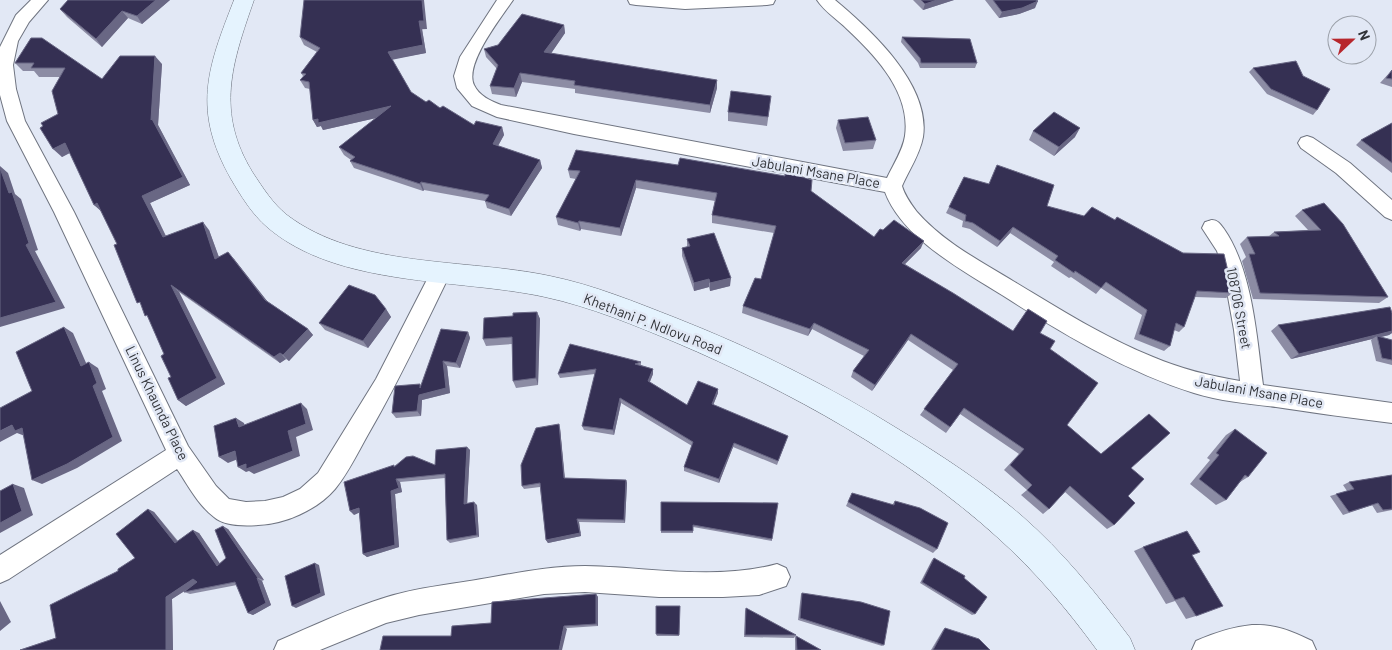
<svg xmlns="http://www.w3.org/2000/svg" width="1392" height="650" font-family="Barlow,sans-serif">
	<rect width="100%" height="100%" fill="#e2e8f5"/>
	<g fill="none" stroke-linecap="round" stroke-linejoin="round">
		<defs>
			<path id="street" d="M31 0H48L29 22 18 41 13 65 16 89 25 121 74 212 188 446 216 486 229 499 246 502 265 501 283 497 300 489 318 473 376 379 434 266 441 264 448 266 451 272C425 325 400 379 370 431 359 450 349 472 335 489 317 510 285 524 258 525 245 526 224 526 214 517 198 505 188 485 177 469L9 579 0 583V555L166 450 54 212 7 121 0 95V47L16 15Z
				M497 0H513C501 18 464 64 474 85 479 96 491 101 501 105L887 178C893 165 903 150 905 136 911 93 876 56 847 29 838 20 824 11 817 0H835C871 30 931 85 923 137 920 154 909 170 902 186 905 196 911 204 917 212 942 241 980 261 1013 281 1058 308 1103 337 1153 357 1181 369 1210 376 1240 381L1234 330 1223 269 1217 251 1202 228 1205 222C1206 222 1211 220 1212 220 1218 220 1221 225 1224 229 1252 269 1257 337 1263 385L1392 403V423C1353 418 1315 413 1276 407 1249 404 1220 401 1194 393 1125 371 1063 334 1002 295 962 270 902 238 885 192L574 134 497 117 472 106 457 88 454 76 460 57Z
				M628 0H775L773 4 767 5 685 9 636 5 630 4Z
				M1307 136 1313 138 1350 163 1392 200V220L1385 217 1336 173 1301 148 1298 143 1301 138Z
				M777 564 786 568 790 577 786 586 759 595 723 597H659L585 592 544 594 419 615 386 623 320 650H274L278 641C313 626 350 608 387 597 415 588 446 585 476 580 512 574 548 566 585 566 648 567 715 581 777 564Z
				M1252 625C1275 624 1292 631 1312 641L1316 650H1192L1196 641C1214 633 1232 627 1252 625Z"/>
			<path id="secondary" d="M234 0H254C232 63 215 112 253 173 263 188 273 204 287 215 358 269 466 258 550 276 594 285 635 302 676 318 755 349 831 387 903 432 944 457 985 484 1022 516 1063 552 1097 594 1130 638L1135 650H1097C1067 609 1035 571 997 537 908 456 787 390 677 343 634 325 591 307 545 297 458 278 338 288 267 227 252 214 241 196 231 179 192 110 207 69 234 0Z"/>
		</defs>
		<!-- street casing -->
		<use href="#street" stroke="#6f7480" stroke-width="2"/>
		<!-- secondary casing -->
		<use href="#secondary" stroke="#6f7480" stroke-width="1"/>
		<!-- street -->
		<use href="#street" fill="#fff" fill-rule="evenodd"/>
		<!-- secondary -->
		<use href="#secondary" fill="#e5f3fe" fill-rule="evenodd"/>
	</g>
	<!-- wall -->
	<path fill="#8c8ca4" d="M170 0 142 24 128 18 102 47 67 17 60 9Z
		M913 0H954L923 10Z
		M985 0H1036L1035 8 1019 14 999 18Z
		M564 25 565 33 551 53 717 88 710 113 575 93V89L522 82 516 97 492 94 490 86 497 69 486 57 484 49Z
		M422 29 426 53 392 59 411 92 426 102 440 108 474 125 502 127 504 135 498 146 540 160 542 168 511 216 487 208 485 201 424 190 423 191 354 168 350 161 351 160 344 155 339 147 376 118 323 130 321 126 317 127 313 120 310 89 305 88 300 80 303 76 301 73 317 52 304 45 300 37 427 29Z
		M902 37 977 63 975 68H920L918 63 901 42Z
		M31 38 102 79 162 64 158 125 190 185 150 203 166 236 209 230 219 257 234 259 267 301 308 329 313 335 289 361 286 359 280 363 179 292 225 384 186 406 178 400 164 354 117 244 101 210 94 205 70 153 62 157 43 126 58 114 60 77H39L34 71H23L15 63Z
		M1253 68 1317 110 1313 115 1267 94 1249 72Z
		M1392 70V87L1380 83Z
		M770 105 767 126 728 121V112Z
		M838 120 876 140 873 149 843 151 836 128Z
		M1392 123V173L1356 145 1361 140Z
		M1033 131 1075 137 1054 156 1029 140Z
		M568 170 811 191 874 237 921 248 905 264 1013 331 1040 333 1050 349 1067 425 1101 454 1149 414 1131 468 1128 496 1114 525 1107 529 1065 492 1049 509 1043 514 1021 495 1027 490 1004 470 1019 454 960 414 946 433 920 415 953 370 908 340 872 391 851 377 853 371 864 356 812 329 808 336 742 313 743 306 761 279 774 233 712 223V215L715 201 636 188 621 236 581 229 580 231 558 225 556 217 576 179 570 178Z
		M964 177 1047 206 1233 293 1226 298 1195 297 1184 327 1179 332 1174 330 1170 346 1164 351 1134 339 1142 315 1101 288 1096 294 1071 277 1069 278 1051 266 1054 262 1010 233 997 247 970 229 962 227 963 221 946 213Z
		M1302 210 1388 297 1379 303 1253 299 1242 261 1246 257 1240 244 1247 237H1268L1274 232 1308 230 1295 216Z
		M687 239 730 286 710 291 709 287 694 291 682 256V248L687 247Z
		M386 309 391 317 368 348 325 330 319 323Z
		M537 312 540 319 538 385 516 388 513 381 512 344 486 346 483 339 513 316Z
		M1392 313V333L1389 335 1381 337 1392 340V365L1376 361 1371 340 1372 339 1291 359 1271 331 1278 325Z
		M468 332 470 338 460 368 447 366 450 393 422 400 421 416 396 418 392 413 421 385Z
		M641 362V365L653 369V374L650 382 687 405 718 389V393L713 405 788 436 777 465 733 447 719 483 684 471V467L692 446 621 403 614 435 584 430 582 426 595 374 560 378 558 374Z
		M560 428 565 478 626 480 627 483 625 523 579 522 581 536 548 543 546 540 540 487 524 489 522 486Z
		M1235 429 1248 477 1240 482 1226 500 1216 505 1190 484 1210 460 1207 458 1226 435Z
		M467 447 470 450 467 504 477 505 479 537 450 543 447 540 445 478 400 482 402 492 395 494 399 547 367 557 363 554 359 512 354 515 395 466 435 465Z
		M1392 475V510L1377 513 1372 505 1343 515 1330 496 1347 491 1343 485 1349 482Z
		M852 493 892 505 895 501 937 549 933 553 846 506Z
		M661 502 772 539V541L693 527V533H661Z
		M148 509 154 512 178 541 199 533 219 564 226 558 228 529 264 580 262 581 271 605 253 615 248 613 237 585 190 594 184 592 187 589 172 599 173 650H20L56 638 118 571 135 558Z
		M1143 547 1192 555 1196 616 1186 619 1175 601 1166 604 1134 551Z
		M934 558 964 578 975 614 972 615 920 583 932 560Z
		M802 593 884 645 882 646 798 620 801 594Z
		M596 594 598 597V626L451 636 491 623Z
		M680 606 679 636H657L656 634Z
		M746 608 796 635 794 638 744 637 745 611Z
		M945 628 990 650H931L943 630Z
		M796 636 821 650H795V638Z"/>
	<!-- shaded-wall -->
	<path fill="#696784" d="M156 0H170L142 24 137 16Z
		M422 0H424L427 29H422L426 53 391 60 388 52 419 21Z
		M937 0H954L923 10 925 4Z
		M1038 1 1035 8 1019 14 999 18 1002 12Z
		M122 11 128 18 102 47 96 39Z
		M564 25 565 33 546 61 544 52Z
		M155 56 162 64 158 125 190 185 150 203 170 245 163 237 142 196 151 120Z
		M520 73 522 82 516 97 514 88Z
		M717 80V88L710 113V105Z
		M391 106 394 114 323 130 321 126 317 127 313 120Z
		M502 127 504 135 495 151 493 144Z
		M1080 128 1075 137 1054 156 1059 147Z
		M65 143 73 151 62 157 53 149Z
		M540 160 542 168 511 216 509 209Z
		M0 166 8 173 15 194 21 199 38 250 35 251 65 308 0 327V318L26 245 0 173Z
		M636 180V188L621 236 620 228Z
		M421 182 424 190 423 191 420 184Z
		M97 203 102 212 94 205Z
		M579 221 581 229 580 231 578 223Z
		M203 222 209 230 222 266 215 259Z
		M1013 227 1010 233 997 247 1000 241Z
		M924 241 921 248 899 270 902 263Z
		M228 252 234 259 271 306 265 300Z
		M731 278 730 286 710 291V283Z
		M709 279V287L694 291V283Z
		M171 285 179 292 225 384 186 406 178 400Z
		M386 309 391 317 368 348 363 341Z
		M537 312 540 319 538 385 536 378Z
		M814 323 812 329 808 336 810 329Z
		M64 327 73 333 90 372 81 366Z
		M308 329 313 335 289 361 283 355Z
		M1392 331V333L1389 335 1377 338V336L1372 339 1291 359 1299 354Z
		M468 332 470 338 460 368 456 363Z
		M911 334 908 340 872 391 875 385Z
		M280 353 286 359 280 363 274 357Z
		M443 361 447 366 450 393 422 400 421 416 417 411 419 395Z
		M89 362 98 368 106 389 102 391 122 441 77 468 42 484 32 480 93 386Z
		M653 369V374L648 386V381Z
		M718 389V393L712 408V404Z
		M620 398 621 403 614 435 613 430Z
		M301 403 307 409 313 430 296 437 300 456 254 474 249 471 246 472 238 467 246 464 288 431Z
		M236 418 244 423 246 433 239 427Z
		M559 424 560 428 565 482 564 478Z
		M12 425 22 428 25 436 17 433 0 442V431Z
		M734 443 733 447 719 483V479Z
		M467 447 470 450 467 507 464 504Z
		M235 451 243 457 228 463 219 457Z
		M396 479 400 482 402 492 395 494 399 547 367 557 363 554Z
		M626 480 627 483 625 523 624 520Z
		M13 484 24 488 33 515 0 533V523Z
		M474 502 477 505 479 537 477 535Z
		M359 508 363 511 354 515 350 511Z
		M148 509 154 512 181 546 175 543Z
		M577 519 579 522 581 536 548 543 546 540Z
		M223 526 228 529 264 580 258 578Z
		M193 530 199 533 223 568 217 566Z
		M315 563 319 565 325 595 296 608 292 606Z
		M257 578 262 581 271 605 253 615 248 613Z
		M193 579 199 582 172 599 173 650H166V597Z
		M596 594 598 597V626L596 624Z
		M0 601 11 622 0 631Z
		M564 626 567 629 562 650H559Z"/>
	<!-- building -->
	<path fill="#353053" stroke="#696784" d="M68 0H156L137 16 122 11 96 39 60 9Z
		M304 0H422L424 21H419L423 45 388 52 411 92 426 102 429 100 440 108 443 106 474 125 476 121 502 127 493 144 540 160 509 209 485 201 489 195 421 182 420 184 350 161 355 157 339 147 391 106 318 123V119L313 120 309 82 300 80 306 74 301 73 320 48 300 37Z
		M921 0H937L925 4Z
		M993 0H1036L1038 1 1022 8 1002 12Z
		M522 14 564 25 544 52 717 80 710 105 574 85 575 81 520 73 514 88 490 86 498 65 484 49 498 45Z
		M902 37 970 39 977 63H921L920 58Z
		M31 38H42L102 79 120 56H155L151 120 152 119 183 177 142 196 163 237 203 222 215 259 228 252 265 300 308 329 283 355 280 353 274 357 171 285 217 378 178 400 168 378 171 377 161 356 164 354 147 315 145 316 140 302 137 303 114 245 117 244 97 203 94 205 65 143 53 149 40 128 43 126 41 123 58 114 52 91 65 68H31L34 63H15Z
		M1296 61 1303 76 1330 89 1317 110 1271 89 1253 68Z
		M1392 70V79L1386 78Z
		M731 91 771 96 768 117 728 112Z
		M1054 112 1080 128 1059 147 1033 131Z
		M868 117 876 140 845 143 838 120Z
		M1392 123V163L1361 140Z
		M576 150 678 165 680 158 785 176V174L799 176 812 180 811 191 874 237 880 229 883 230 894 220 924 241 902 263 953 293 1013 331 1028 309 1047 321 1040 333 1055 341 1050 349 1098 383 1067 425 1101 454 1149 414 1170 433 1131 468 1144 479 1128 496 1135 503 1114 525 1070 486 1049 509 1027 490 1032 485 1010 465 1024 449 964 408 950 427 924 409 958 364 911 334 875 385 853 371 869 350 814 323 810 329 743 306 755 278 761 279 776 226 712 215 717 193 636 180 620 228 579 221 578 223 556 217 580 171 568 170Z
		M997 165 1054 185 1047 206 1084 216 1092 207 1115 220 1117 217 1183 253 1224 254 1233 293 1197 291 1184 327 1176 323 1170 346 1139 334 1147 310 1106 282 1101 288 1075 271 1074 273 1055 260 1058 256 1013 227 1000 241 973 223 965 221 966 215 949 207 964 177 989 184Z
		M0 168 9 193 12 192 29 243 26 245 56 302 0 318Z
		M1324 203 1343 224 1388 297 1260 293 1249 254H1255L1247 237 1279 236 1274 232 1321 230 1302 210Z
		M714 233 731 278 710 283 709 279 694 283 682 248 690 246 687 239Z
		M349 285 375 295 386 309 363 341 319 323Z
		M1390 307 1392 313V331L1299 354 1278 325Z
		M537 312 536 378 513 381 512 337 483 339 484 318 513 316V313Z
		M64 327 81 366 89 362 97 383 93 386 113 437 67 464 32 480 22 428 15 431 12 425 0 431V408L32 391 16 352Z
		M441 329 468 332 456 363 443 361 446 388 419 395 417 411 392 413 395 386 420 384V388Z
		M1377 336 1392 340V360L1382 358Z
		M570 344 641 362 635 364 653 369 648 381 687 405 698 381 718 389 712 404 788 436 778 461 734 443 719 479 684 467 693 442 620 398 613 430 582 426 596 369 558 374Z
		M301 403 306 424 288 431 293 451 246 469V464L238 467 235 451 219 457 214 426 236 418 239 427Z
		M559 424 564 478 626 480 624 520 577 519 580 533 546 540 540 483 522 486 521 465 536 428Z
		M1235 429 1267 453 1248 477 1245 475 1226 500 1199 479 1219 455 1216 453Z
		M467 447 464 504 474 502 477 535 447 540 445 474 396 479 399 488 391 491 395 545 363 554 359 508 350 511 344 482 394 465V467L406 457 413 456 435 465 436 450Z
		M1392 475V509L1383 510 1378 503 1349 512 1336 494 1354 489 1349 482Z
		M13 484 22 511 0 523V491Z
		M852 493 894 505 895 501 920 508 948 523 937 549 848 502Z
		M661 502 778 503 772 539 693 525V531H661Z
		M148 509 175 543 193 530 217 566 226 558 215 530 223 526 258 578H257L266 603 248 613 235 582 184 592 197 582 193 579 166 597V650H20L56 638 50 605 118 571V569L135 558 116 534Z
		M1187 531 1200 552 1192 555 1223 606 1196 616 1184 597 1175 600 1143 547Z
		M934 558 965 576 964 578 987 597 975 614 922 582Z
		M315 563 321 593 292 606 285 576Z
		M802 593 861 602 890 611 884 645 800 618Z
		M596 594V624L564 626 559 650H380L383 636H451L452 626 491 623 492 602Z
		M656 606H680L679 635 656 634Z
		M746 608 796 635H745Z
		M945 628 979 639 990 650H933Z
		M796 636 821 650H797Z"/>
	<g text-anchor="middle" stroke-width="5" stroke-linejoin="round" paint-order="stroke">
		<!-- street labels -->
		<g font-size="14" fill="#313338" stroke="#e2e8f5">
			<text transform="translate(816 172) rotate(10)" y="5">Jabulani Msane Place</text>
			<text transform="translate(1239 308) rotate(79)" y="5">108706 Street</text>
			<text transform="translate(653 324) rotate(21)" y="5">Khethani P. Ndlovu Road</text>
			<text transform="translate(1259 392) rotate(10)" y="5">Jabulani Msane Place</text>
			<text transform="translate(157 403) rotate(64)" y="5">Linus Khaunda Place</text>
		</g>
	</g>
	<!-- north arrow -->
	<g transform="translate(1352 40) rotate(68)"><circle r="24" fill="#e2e8f5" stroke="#9ba0a9"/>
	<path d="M0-4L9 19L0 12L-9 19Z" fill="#b7272d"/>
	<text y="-8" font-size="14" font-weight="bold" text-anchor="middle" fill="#313338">N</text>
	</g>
</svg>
